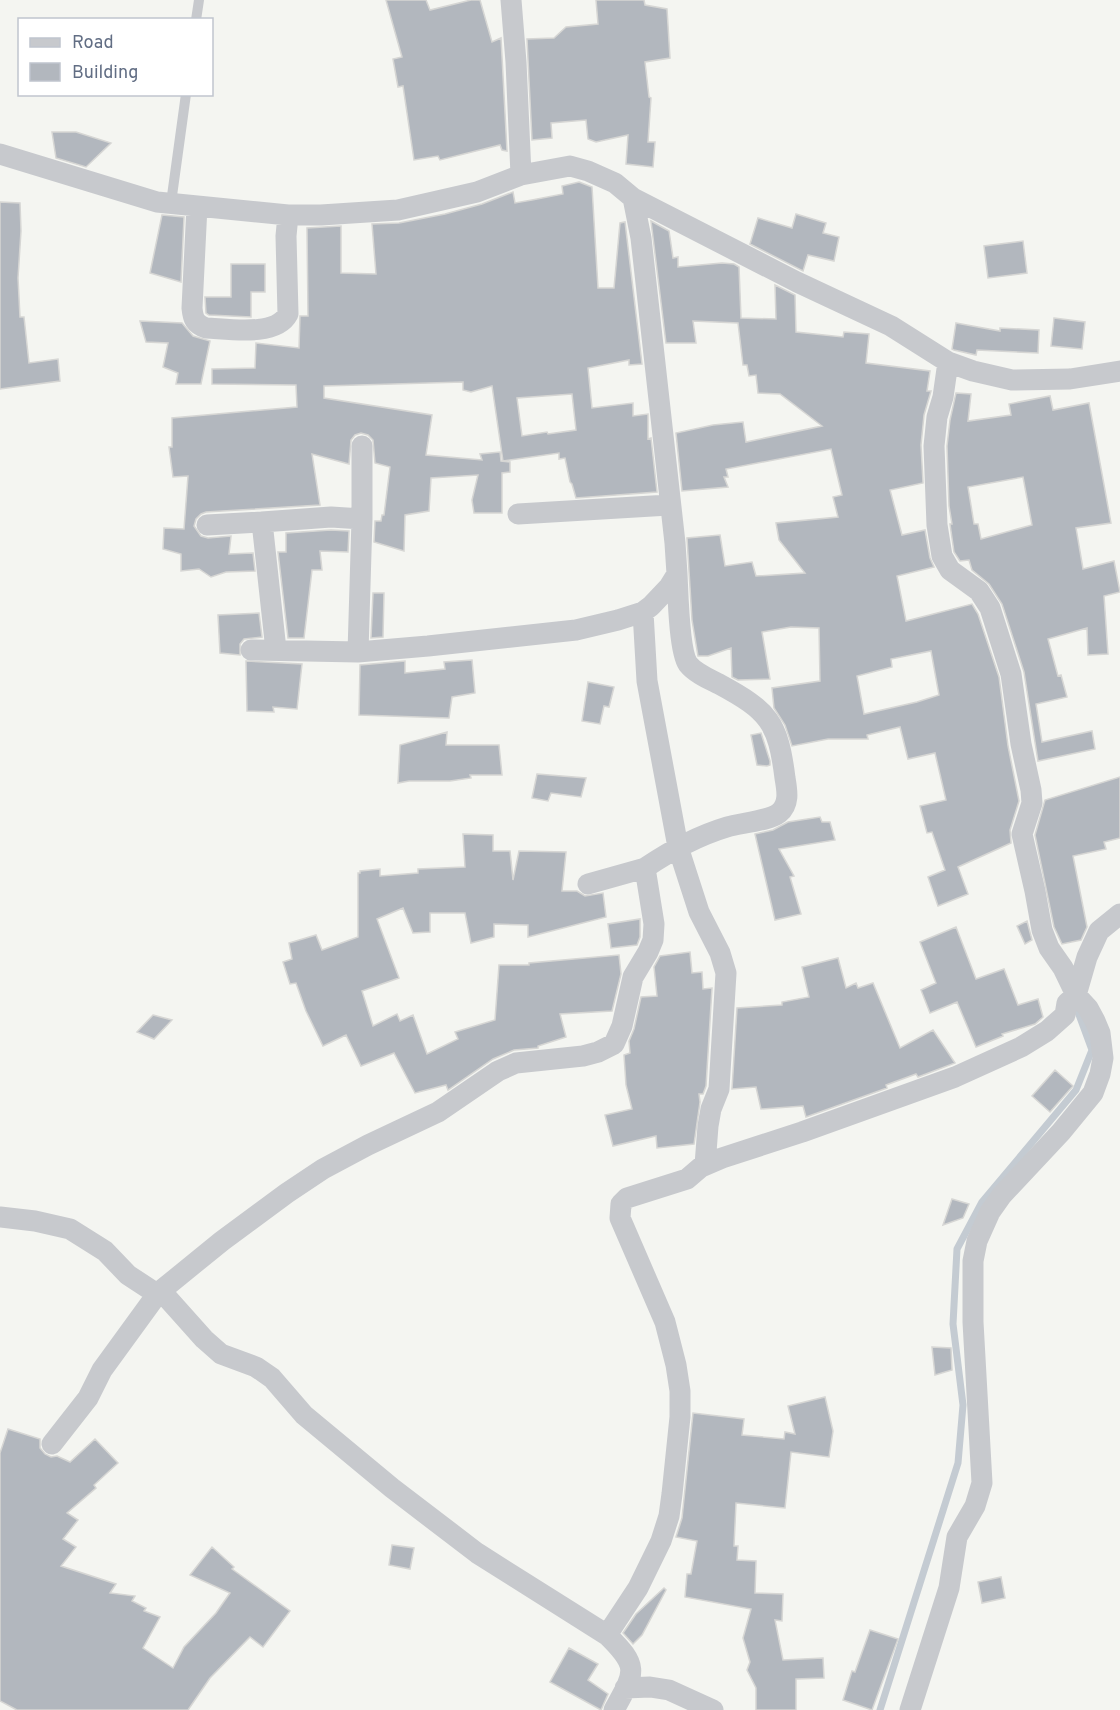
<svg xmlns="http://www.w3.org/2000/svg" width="1120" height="1710" font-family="Overpass,sans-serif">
	<rect width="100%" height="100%" fill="#f4f5f1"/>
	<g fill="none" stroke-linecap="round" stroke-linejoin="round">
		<!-- stream -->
		<path stroke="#c4cbd2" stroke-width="7" d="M880 1710 958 1463 963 1405 953 1324 957 1249 982 1202 1076 1090 1092 1050 1078 1012 1080 1007"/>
	</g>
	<!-- building -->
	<path fill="#b2b7be" stroke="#d6d6d4" stroke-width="1.5" fill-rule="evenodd" d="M386 0H426L430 10 471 0H480L492 42 501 38 507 151 502 150 500 145 440 160 438 156 414 160 403 86 398 87 393 59 402 57Z
		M596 0H644L645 5 667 9 670 58 645 62 649 97 651 98 648 142H655L653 167 626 164 628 135 596 142 588 139 586 120 551 123 552 138 532 140 527 39 554 38 566 27 598 24Z
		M52 132H76L111 143 86 167 56 158Z
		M579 182 592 187 598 288H614L620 223 625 222 642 364 629 365V360L588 368 592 408 633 403V416L648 414V439L651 438 657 492 576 498 572 484 570 482 565 458 559 459V453L503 461 492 386 471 392 463 390V382L324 386V398L432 415 426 455 482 460 480 454 500 452 501 461 510 462V472L502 473V513H474L472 500 478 475 431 478 429 511 405 515 404 551 374 542 375 521H381L382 515H384L390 467 375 463 373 440 368 435 361 433 355 435 351 440 349 464 312 454 320 505 206 512 201 514 196 519 194 526 201 536 208 538 231 536 229 554 253 553 255 571 226 572 211 577 199 569 181 571V554L163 549 164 528 184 529 188 476 173 477 169 447H172V418L297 407 296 385 212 384V369L255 368 256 343 299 348 300 316H308L307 228 341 226V273L376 274 372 224 399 223 445 214 482 204 513 192 515 203 532 200 563 194 562 186ZM572 394 576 430 548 434 547 432 522 436 517 398Z
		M0 202 20 203 21 231 18 278 20 317H24L29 363 58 359 60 381 0 389Z
		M796 214 826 223 823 233 839 237 834 261 808 255 803 271 750 244 758 218 792 228Z
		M162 215 184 217 181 282 150 273Z
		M651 221 669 231 673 258 678 257V267L722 263 734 264 739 267 741 318 776 319 775 285 795 295 796 332 843 337 844 332 869 334 866 363 930 371 927 391H931L924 415 921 445 923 483 890 490 902 535 925 530 930 558 934 567 897 576 906 621 972 604 978 614 999 677 1008 746 1019 801 1010 830 1011 843 958 867 968 894 938 906 928 877 945 870 932 832 927 833 920 806 946 800 935 753 908 759 900 727 867 735 868 739H828L792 746 785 725 774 708 772 688 820 681 819 628 791 627 762 632 770 679 738 680 732 677 731 648 708 656H698L692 620 687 538 720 535 725 566 752 562 756 576 805 573 779 540 776 523 838 517 833 497 842 495 831 449 726 469 728 477H724L728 487 682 491 676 433 713 425 743 422 746 442 822 426 780 394 758 393 756 375 749 376 747 365H743L738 323 693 321 696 343H666ZM931 651 939 695 917 702 864 714 857 676 892 667 891 659Z
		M1023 241 1027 273 988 278 984 246Z
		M231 264H265V292H251V317L209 315 206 313 205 297H231Z
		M1054 318 1085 322 1082 349 1051 346Z
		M140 321 182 323 193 336 210 341 201 384H176L178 373 163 367 168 343 146 342Z
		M956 323 1000 331V328L1039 330 1038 353 977 350 976 355 954 350 952 349Z
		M956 393 971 394 968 421 1011 415 1009 404 1050 396 1053 410 1089 403 1111 523 1076 528 1083 569 1114 561 1120 592 1104 596 1108 654 1088 655 1087 628 1048 639 1058 676 1061 675 1067 697 1036 704 1042 742 1092 731 1095 749 1038 761 1024 672 1002 604 989 584 972 570 969 560 960 561 954 552 950 524H952L949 506 947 446 950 420ZM1023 477 1032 525 981 539 978 524H974L968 487Z
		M331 530 349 531 348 552 320 551 322 570H312L304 638H288L278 552H286V533Z
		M373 593H384L383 637 371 638Z
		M259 613 262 637 244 639 240 644V655L220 653 218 615Z
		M472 660 475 693 452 697 449 718 359 715 360 665 405 661V673L445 669 444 662Z
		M246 661 302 664 297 709 273 707 274 712 247 711Z
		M588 682 614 687 609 707 604 706 600 724 582 721Z
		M447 732 446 745H499L502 775H470L471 778 450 781H409L398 783 400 745Z
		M761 733 770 761V765L767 766 757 765 751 735Z
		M537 774 586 778 581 797 551 793 548 801 532 798Z
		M1120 777V838L1104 842 1106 849 1073 856 1087 927 1081 940 1062 944 1054 927 1035 835 1045 800Z
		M820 817 822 822H830L835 840 779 849 794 876 790 877 801 914 775 920 755 834 773 830 788 822Z
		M463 834 493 835V851H510L513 880 519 851 566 852 562 891H577L585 896 603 893 606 917 528 937V925L494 924V937L471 943 465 913H430V932L413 933 403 908 377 919 399 978 362 991 373 1026 397 1014 400 1021 413 1015 427 1054 458 1039 455 1032 495 1020 499 965H529V963L619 955 621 974 612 1011 560 1014 566 1037 538 1046V1048L514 1050 493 1059 448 1090 446 1085 415 1093 394 1053 361 1066 346 1035 323 1046 306 1011 296 983 290 984 283 962 292 959 289 943 316 935 322 950 358 937V873H360V871L380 869V876L418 873V869L465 867Z
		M640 919V937L637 945 611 948 608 924Z
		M1027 921 1032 940 1025 944 1017 926Z
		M956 927 976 979 1004 969 1018 1005 1038 999 1043 1017 1035 1024 1002 1034 1003 1036 976 1047 957 1002 930 1013 921 990 936 983 920 942Z
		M690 952 692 973 702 972 703 989 712 988 706 1086 703 1094H699L700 1102 694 1144 657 1148 656 1136 613 1146 605 1115 632 1109 626 1085 624 1055 630 1053 629 1041 634 1029 641 997 657 996 654 967 660 956Z
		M838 958 846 988 856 983 858 988 873 983 900 1048 933 1030 955 1063 918 1077 916 1074 886 1085 887 1088 806 1117 803 1106 761 1109 756 1087 732 1089 737 1008 782 1005V1002L809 997 802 967Z
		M153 1015 172 1020 154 1039 137 1032Z
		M1055 1070 1073 1086 1050 1112 1032 1096Z
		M952 1199 969 1204 963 1218 943 1225Z
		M932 1347 951 1348 952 1370 935 1375Z
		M825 1397 833 1431 829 1457 791 1452 785 1508 736 1503 734 1546H738L737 1560 756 1561 755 1593 783 1594 782 1621 775 1620 783 1660 823 1658 824 1678 796 1679V1710H756V1688L747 1670 750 1662 743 1638 751 1609 685 1597 687 1574H691L697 1541 676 1537 682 1518 693 1413 744 1419 742 1435 784 1439 785 1432 795 1434 788 1406Z
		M8 1429 40 1439V1448L45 1454 51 1457 57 1456 70 1462 95 1439 118 1463 94 1485 96 1488 67 1513 78 1520 63 1539 76 1547 61 1566 116 1584 110 1593 135 1596 132 1601 146 1608 144 1611 160 1617 143 1648 173 1668 184 1647 216 1613 230 1593 190 1575 212 1547 234 1567 232 1569 290 1611 263 1647 250 1637 210 1678 188 1710H17L0 1701V1453Z
		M392 1545 414 1548 410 1569 389 1565Z
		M1001 1577 1005 1598 982 1603 978 1582Z
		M664 1588 666 1590 642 1635 633 1644 623 1633 636 1614Z
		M870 1630 898 1639 872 1710 843 1700 852 1671 855 1672Z
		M569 1648 598 1664 588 1680 608 1694 601 1710 550 1682Z"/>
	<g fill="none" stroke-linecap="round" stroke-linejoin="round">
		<!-- service -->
		<path stroke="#c7c9cd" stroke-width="10" d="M196 20 199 0
			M171 203 186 94"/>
		<!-- minor -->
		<path stroke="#c7c9cd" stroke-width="21" d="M511 0 516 62 521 175
			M0 154 157 202 288 215H321L398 210 477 192 521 175 570 166 588 171 615 183 633 198 797 282 891 326 948 362 973 371 1012 380 1070 379 1120 371
			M197 206 192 308C193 319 195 324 206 328 229 329 276 337 288 314L286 236 288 215
			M518 514 669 505
			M262 522 331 517 362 519V446
			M207 525 262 522 276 650
			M643 612 647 681 678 847 699 912 720 953 726 973 719 1089 711 1109 708 1126 705 1165
			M251 650 358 652 428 646 576 630 618 620 643 612 651 606 669 587 677 574 675 543 641 238 633 198
			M358 652 362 519
			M588 884 645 868
			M0 1217 35 1221 70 1229 105 1251 128 1275 154 1292 158 1293 222 1241 287 1193 323 1169 368 1145 438 1112 498 1071 516 1063 583 1056 598 1052 614 1044 622 1026 633 977 648 952 653 940 654 924 645 868C670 851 697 836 727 827 740 823 769 821 779 813 790 804 787 790 785 778 778 722 769 711 719 684 709 679 695 673 688 664 679 651 678 593 677 574
			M162 1292 204 1339 221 1354 256 1367 272 1378 304 1415 392 1488 477 1553 607 1635 638 1588 661 1541 669 1516 672 1494 680 1417V1391L676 1365 665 1322 620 1218 621 1204 627 1198 687 1179 701 1167 722 1158 802 1132 955 1077 1021 1047 1047 1031 1065 1015 1067 1003 1076 995 1087 957 1099 931 1120 914
			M52 1444 88 1398 102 1370 158 1293
			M607 1635C640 1667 635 1672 614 1710
			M625 1688 650 1687 669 1690 713 1710
			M910 1710 949 1588 957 1537 975 1506 982 1483 973 1322V1261L977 1241 990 1212 1002 1195 1061 1132 1093 1093 1100 1074 1103 1058 1100 1033 1095 1021 1088 1008 1076 995 1063 968 1049 948 1042 930 1035 891 1022 834 1032 803 1031 790 1021 744 1011 674 990 608 979 591 950 570 942 556 937 525 934 446 937 417 943 397 948 362"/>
	</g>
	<!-- legend -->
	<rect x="18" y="18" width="195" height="78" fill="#ffffff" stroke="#c0c5ce" stroke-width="1.5"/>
	<rect x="30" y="38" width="30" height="9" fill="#c7c9cd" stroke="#c0c5ce" stroke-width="1.5"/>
	<text x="72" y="48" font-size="18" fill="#626e84">Road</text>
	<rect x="30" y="63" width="30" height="18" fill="#b2b7be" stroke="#c0c5ce" stroke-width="1.5"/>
	<text x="72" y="78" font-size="18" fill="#626e84">Building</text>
</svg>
